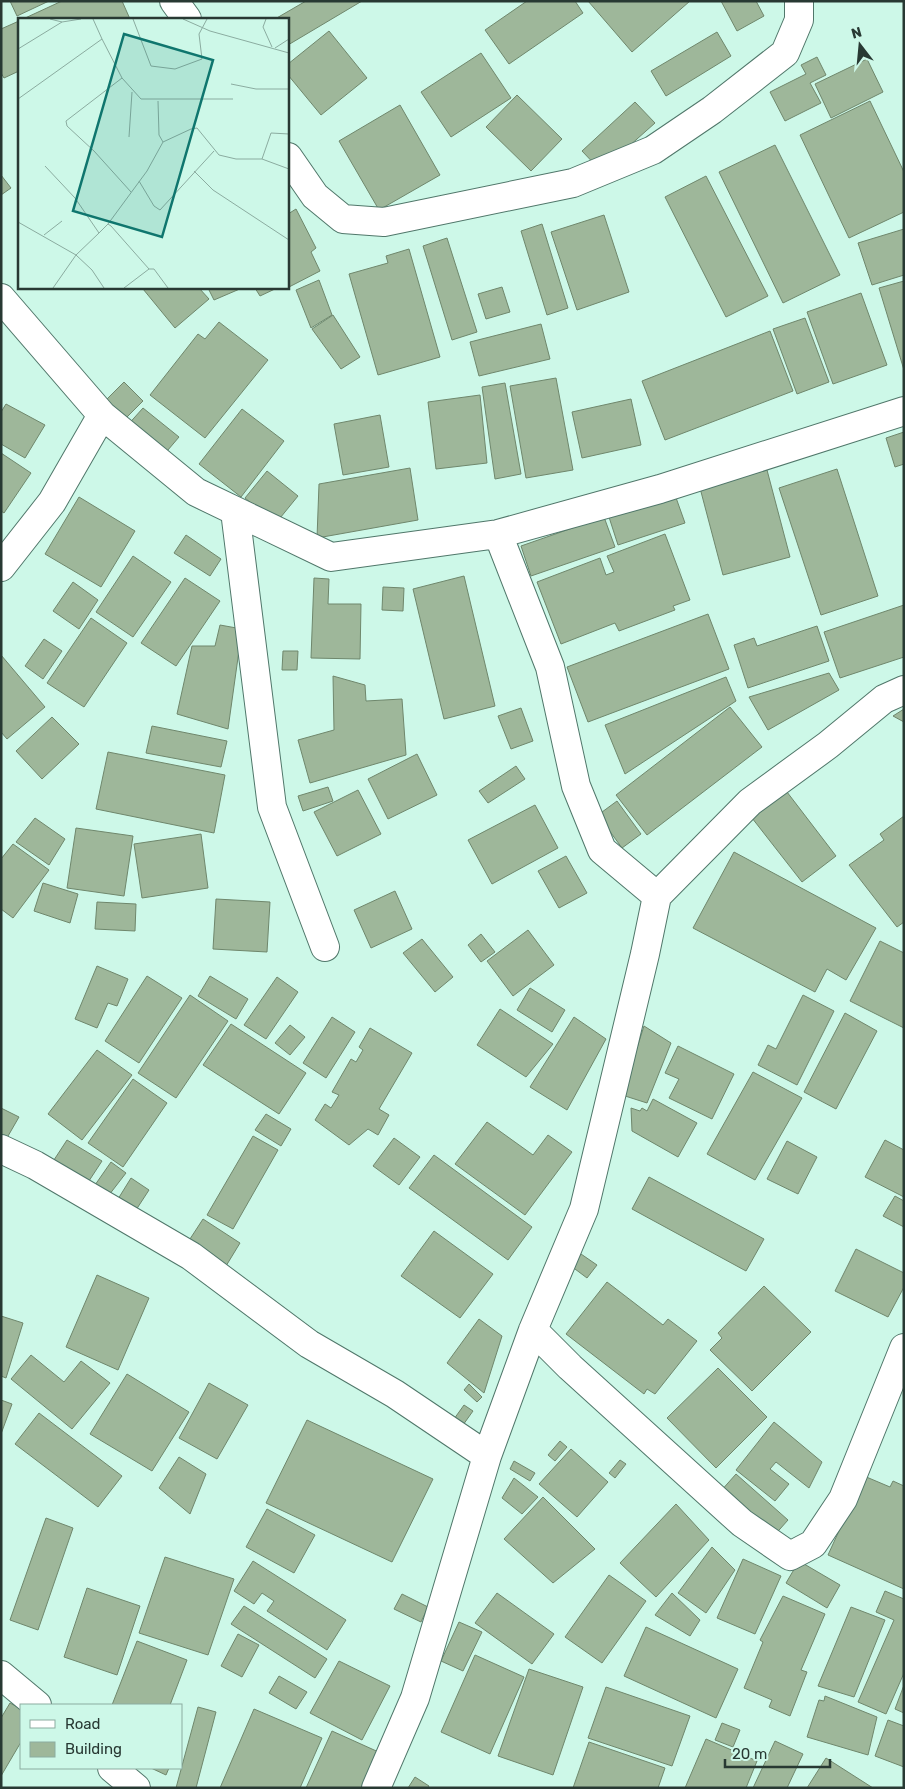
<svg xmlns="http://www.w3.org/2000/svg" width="905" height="1789" font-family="Rubik,sans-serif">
	<rect width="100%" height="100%" fill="#cdf8e8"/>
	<!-- building -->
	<path fill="#9eb79a" stroke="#6f876c" d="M10 1H49L17 16Z
		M62 1H122L130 19H23Z
		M306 1H362L288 45V19H275Z
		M527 1H575L583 13 509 64 485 30Z
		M588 1H690L632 52Z
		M721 1H756L764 16 737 31Z
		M19 21V71L4 78 1 73V29Z
		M329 31 367 78 321 115 288 75V64Z
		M717 32 731 56 666 96 651 71Z
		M481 53 511 98 451 137 421 92Z
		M817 57 826 75 810 83 821 103 785 121 770 92 806 74 801 65Z
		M867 59 883 92 831 118 815 84Z
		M517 95 562 139 531 171 486 127Z
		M870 101 904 172V212L849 238 800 135Z
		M635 102 655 123 601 171 582 151Z
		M400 105 440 175 379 210 339 141Z
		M775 145 840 275 783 303 719 172Z
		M1 175 11 188 1 195Z
		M706 176 768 296 726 317 665 197Z
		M296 209 316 248 311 252 320 271 289 287 288 284V214Z
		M604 215 629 292 577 310 551 232Z
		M542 224 568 308 547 315 521 231Z
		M904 229V275L872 285 858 243Z
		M447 238 477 332 452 340 423 246Z
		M409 249 440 357 378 375 349 274 388 263 386 256Z
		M319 280 332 315 311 328 296 290Z
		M904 281V370L879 288Z
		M502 287 510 312 486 319 478 294Z
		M145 288H199L209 299 175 328 143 289Z
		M208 288H242L214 300Z
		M255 288H277L260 296Z
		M861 293 887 365 833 384 807 312Z
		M333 315 360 357 341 369 312 329Z
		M805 318 829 382 797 394 773 329Z
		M219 322 268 360 205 438 150 395 198 334 205 339Z
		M541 324 550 359 479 376 470 342Z
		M770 331 793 391 665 440 642 381Z
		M556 378 573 470 526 478 510 386Z
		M124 382 143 401 122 422 103 403Z
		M505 383 521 474 495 479 482 387Z
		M480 395 487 463 436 469 428 402Z
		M631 399 641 445 582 458 572 412Z
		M6 404 45 425 25 458 1 444V412Z
		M143 408 179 437 162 457 125 428Z
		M242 409 284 441 241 497 199 464Z
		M380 415 389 467 343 475 334 424Z
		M904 432V464L895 467 886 438Z
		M1 453 31 473 4 513 1 511Z
		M410 468 418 520 317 538 319 484Z
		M837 469 878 596 821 615 779 488Z
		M767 470 790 557 723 575 700 488Z
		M267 471 298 496 276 523 245 498Z
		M674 492 685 523 618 545 608 514Z
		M79 497 135 531 101 587 45 554Z
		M604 517 615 547 531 576 521 546Z
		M665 534 690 600 673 606 675 610 619 631 615 623 561 644 537 582 600 558 606 575 614 572 607 556Z
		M186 535 221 559 210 576 174 553Z
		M133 556 171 582 133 637 96 612Z
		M464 576 495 706 444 719 413 589Z
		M185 578 220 601 176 666 141 643Z
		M314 578 329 579 328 604H361L360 659 311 658Z
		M73 582 98 600 79 629 53 611Z
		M383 587 404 588 403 611 382 610Z
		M904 605V657L840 678 824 632Z
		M708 614 729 669 588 722 567 667Z
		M91 618 127 643 84 707 47 683Z
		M220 625 242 629 228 729 177 714 192 646H215Z
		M817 626 829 661 748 688 734 645 754 638 757 646Z
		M44 639 62 651 43 679 25 666Z
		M283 651H298L297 670H282Z
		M1 655 45 707 7 739 1 732Z
		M829 673 839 690 768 730 749 697Z
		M333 676 365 685 366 701 402 699 406 755 310 783 298 740 334 730Z
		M726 677 736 701 625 774 605 725Z
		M730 707 762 747 647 835 616 795Z
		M521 708 533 741 511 749 498 716Z
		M904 709V722L893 716Z
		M52 717 79 744 42 779 16 751Z
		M152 726 227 741 221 767 146 753Z
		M108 752 225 775 214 833 96 809Z
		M417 754 437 795 388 819 368 779Z
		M516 766 525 779 488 803 479 791Z
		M328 787 333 801 303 811 298 796Z
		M358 790 381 834 337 856 314 812Z
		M787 792 836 856 802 882 752 818Z
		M617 801 641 834 622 848 598 815Z
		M535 805 558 848 492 884 468 840Z
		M904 816V922L897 927 849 865 884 840 880 834Z
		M35 818 65 839 49 865 16 842Z
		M76 828 133 836 124 896 67 888Z
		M201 834 208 888 142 898 134 844Z
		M13 844 49 870 13 918 1 909V859Z
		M734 852 876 928 846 980 827 969 815 992 693 928Z
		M566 856 587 893 559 908 538 871Z
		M43 883 78 894 70 923 34 911Z
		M395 891 412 929 371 948 354 910Z
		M216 899 270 902 267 952 213 949Z
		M97 902 136 904 135 931 95 929Z
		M528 930 554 965 513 996 487 961Z
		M481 934 495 952 481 962 468 945Z
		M422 939 453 977 435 992 403 953Z
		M880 941 904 953V1028L850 1001Z
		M97 966 128 979 117 1006 108 1003 97 1028 75 1019Z
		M147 976 182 998 139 1063 105 1041Z
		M210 976 248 999 236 1019 198 996Z
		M277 977 298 992 266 1039 244 1025Z
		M530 988 565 1010 552 1032 517 1010Z
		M190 995 228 1021 176 1098 138 1073Z
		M803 995 834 1011 797 1085 758 1065 768 1045 776 1049Z
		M500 1009 553 1044 526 1077 477 1045Z
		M845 1013 877 1031 836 1109 804 1092Z
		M332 1017 355 1032 326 1078 303 1063Z
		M574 1017 606 1039 567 1110 530 1087Z
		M231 1024 306 1073 279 1114 203 1065Z
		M290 1025 305 1037 290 1055 275 1043Z
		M644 1026 671 1043 647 1103 622 1095Z
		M370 1028 412 1053 379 1109 389 1115 378 1135 368 1129 349 1145 315 1120 325 1104 331 1108 339 1095 332 1092 351 1059 356 1062 363 1050 359 1047Z
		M678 1046 734 1074 712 1119 669 1098 679 1079 665 1073Z
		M97 1050 132 1075 82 1140 48 1114Z
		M753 1072 802 1098 755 1180 707 1154Z
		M133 1079 167 1103 123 1167 88 1143Z
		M653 1099 697 1123 678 1157 632 1131 631 1108 640 1111 642 1108 647 1111Z
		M1 1108 19 1117 4 1143 1 1142Z
		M266 1114 291 1129 281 1146 255 1130Z
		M487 1122 533 1155 548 1135 572 1152 525 1215 455 1164Z
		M253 1136 278 1150 233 1229 207 1215Z
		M394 1138 420 1157 399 1185 373 1166Z
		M67 1140 102 1161 85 1187 50 1166Z
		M885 1140 904 1150V1197L865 1177Z
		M787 1141 817 1157 798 1194 767 1179Z
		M434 1155 532 1227 508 1260 409 1188Z
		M111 1162 126 1173 109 1195 95 1185Z
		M649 1177 764 1239 746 1271 632 1209Z
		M131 1178 149 1190 136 1210 118 1199Z
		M895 1196 904 1201V1227L883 1216Z
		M203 1219 240 1243 226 1266 188 1242Z
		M434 1231 493 1274 460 1318 401 1276Z
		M856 1249 904 1273V1287L888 1317 835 1291Z
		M581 1254 597 1265 587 1278 571 1266Z
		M97 1275 149 1298 118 1370 66 1347Z
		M607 1282 663 1325 668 1319 697 1341 655 1394 647 1389 644 1394 566 1334Z
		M764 1286 811 1332 752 1391 710 1350 722 1338 718 1333Z
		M1 1316 23 1323 6 1378 1 1376Z
		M479 1319 502 1336 484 1393 447 1363Z
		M31 1355 64 1382 81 1361 110 1383 72 1429 11 1379Z
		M718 1368 767 1417 716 1468 667 1418Z
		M127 1374 189 1412 152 1471 90 1434Z
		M209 1383 248 1405 217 1459 179 1438Z
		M469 1384 482 1397 477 1402 464 1390Z
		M1 1400 12 1404 1 1434Z
		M464 1405 473 1411 463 1425 454 1419Z
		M39 1413 122 1476 98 1507 15 1444Z
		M307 1420 433 1479 392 1562 266 1503Z
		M774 1422 822 1462 809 1488 776 1462 770 1469 789 1484 775 1501 736 1470Z
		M560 1441 567 1447 555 1461 548 1455Z
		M571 1449 608 1482 577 1517 539 1484Z
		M179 1457 206 1474 190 1514 159 1488Z
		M620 1460 626 1464 615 1478 609 1473Z
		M514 1461 535 1473 530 1481 510 1469Z
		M736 1474 788 1520 772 1538 720 1492Z
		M864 1476 890 1487 893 1481 904 1486V1589L828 1555Z
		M514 1478 538 1497 522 1514 502 1498Z
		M543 1497 595 1549 553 1583 504 1539Z
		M676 1504 709 1540 656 1597 620 1563Z
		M267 1509 315 1535 294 1573 246 1547Z
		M46 1518 73 1528 38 1630 10 1620Z
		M712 1547 735 1570 706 1613 678 1593Z
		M165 1557 234 1579 208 1655 139 1633Z
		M743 1559 781 1576 755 1634 717 1618Z
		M253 1561 346 1620 327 1650 267 1611 274 1601 262 1593 254 1604 234 1591Z
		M799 1561 840 1585 827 1608 786 1583Z
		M609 1575 646 1601 602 1663 565 1637Z
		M87 1588 140 1606 117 1675 64 1657Z
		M885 1591 904 1599V1673L886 1714 858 1702 894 1620 876 1612Z
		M497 1593 554 1634 532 1664 475 1623Z
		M672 1593 700 1620 690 1636 655 1615Z
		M402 1594 428 1607 421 1622 394 1609Z
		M783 1596 825 1614 801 1670 807 1672 790 1716 769 1707 772 1700 744 1688 763 1642 760 1640Z
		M244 1606 327 1659 315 1678 231 1624Z
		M851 1607 885 1620 854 1697 818 1686Z
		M459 1622 482 1632 463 1671 441 1661Z
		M646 1627 738 1669 716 1718 624 1676Z
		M238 1634 259 1645 242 1677 221 1666Z
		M137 1641 187 1660 170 1705H112Z
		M475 1655 524 1677 490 1754 441 1732Z
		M339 1661 390 1686 362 1740 310 1713Z
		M529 1669 583 1687 553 1775 498 1756Z
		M279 1676 307 1692 296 1709 269 1693Z
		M904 1685V1713L895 1709Z
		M606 1687 690 1716 672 1766 588 1738Z
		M825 1696 877 1717 868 1755 807 1737 819 1700 824 1701Z
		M10 1703 21 1709V1742L1 1776V1718Z
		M198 1707 216 1712 196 1788H176Z
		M254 1709 322 1738 300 1788H220Z
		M888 1720 904 1726V1767L875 1756Z
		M722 1723 740 1730 733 1747 715 1740Z
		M332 1731 383 1754 367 1788H306Z
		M706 1739 757 1761 746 1788H685Z
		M775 1741 803 1754 787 1788H753Z
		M589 1742 665 1768 658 1788H573Z
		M826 1758 873 1788H807Z
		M151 1768H169L166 1775Z
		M415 1777 429 1786 428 1788H408Z"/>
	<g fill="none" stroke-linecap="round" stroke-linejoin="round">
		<defs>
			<path id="minor" d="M174 1 187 19
				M288 157 315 196 343 219 384 222 573 183 653 150 712 110 785 53 799 20V1
				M1 298 102 415 196 492 331 557 498 534 660 489 904 411
				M235 511 272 807 325 947
				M498 534 550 667 576 786 602 850 657 896
				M1 567 52 502 102 415
				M1 1149 35 1165 191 1256 309 1344 395 1394 487 1456
				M533 1330 570 1367 742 1523 790 1556 813 1544 843 1499 904 1348
				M1 1675 37 1705
				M112 1768 136 1788
				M376 1788 415 1698 487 1456 533 1330 584 1209 645 954 657 896 750 802 828 745 884 699 904 690"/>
		</defs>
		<!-- minor casing -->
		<use href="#minor" stroke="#50776a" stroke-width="30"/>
		<!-- minor -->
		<use href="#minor" stroke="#fff" stroke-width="28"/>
	</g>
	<!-- overview -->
	<g transform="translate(18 18)">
		<rect width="271" height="271" fill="#cdf8e8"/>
		<path fill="none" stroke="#8baca0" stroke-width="1" d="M32 1 44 4 63 1M115 1 133 48 157 51 184 41 181 16 189 1M165 1 192 13 271 35M248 1 245 9 254 29M84 21 104 60 123 81H215M257 30 271 21M0 31 44 4M104 60 48 103 49 108 76 133 113 174M213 66 238 71H271M0 81 84 21 75 1M140 83 141 117 145 124M111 119 114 74M244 141 253 115 271 116M27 148 57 180 81 215 90 206 93 208 131 251 106 270M176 153 195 172 271 222M121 163 136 188 142 192 196 133M0 204 58 237 74 252 86 270M90 206 129 153 145 124 173 111 179 110 201 137 218 141H244L271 151M26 217 44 203M131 251H136L150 270M35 270 58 237 81 215"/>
		<path fill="#0f766e" fill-opacity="0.15" stroke="#0f766e" stroke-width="2.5" d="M106 16 195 42 144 219 55 193Z"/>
		<rect width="271" height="271" fill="none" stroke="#283933" stroke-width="2.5"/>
	</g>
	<!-- border -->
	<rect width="905" height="1789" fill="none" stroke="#283933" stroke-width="5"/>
	<!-- legend -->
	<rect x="20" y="1704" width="162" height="65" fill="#cdf8e8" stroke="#8baca0"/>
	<rect x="30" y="1720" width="25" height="8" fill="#ffffff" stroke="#8baca0"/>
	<text x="65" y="1729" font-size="15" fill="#283933">Road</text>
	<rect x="30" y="1742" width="25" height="15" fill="#9eb79a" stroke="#8baca0"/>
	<text x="65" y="1754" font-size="15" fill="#283933">Building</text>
	<!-- north arrow -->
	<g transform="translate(860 45) rotate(344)" stroke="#cdf8e8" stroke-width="4" paint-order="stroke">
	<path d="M0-4L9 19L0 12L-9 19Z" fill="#283933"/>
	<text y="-8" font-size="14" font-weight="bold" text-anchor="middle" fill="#283933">N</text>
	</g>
	<!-- scale -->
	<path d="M725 1759v8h105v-8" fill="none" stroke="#283933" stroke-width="2.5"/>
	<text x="732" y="1759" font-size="15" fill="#283933" stroke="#cdf8e8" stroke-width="4" paint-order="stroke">20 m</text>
</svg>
